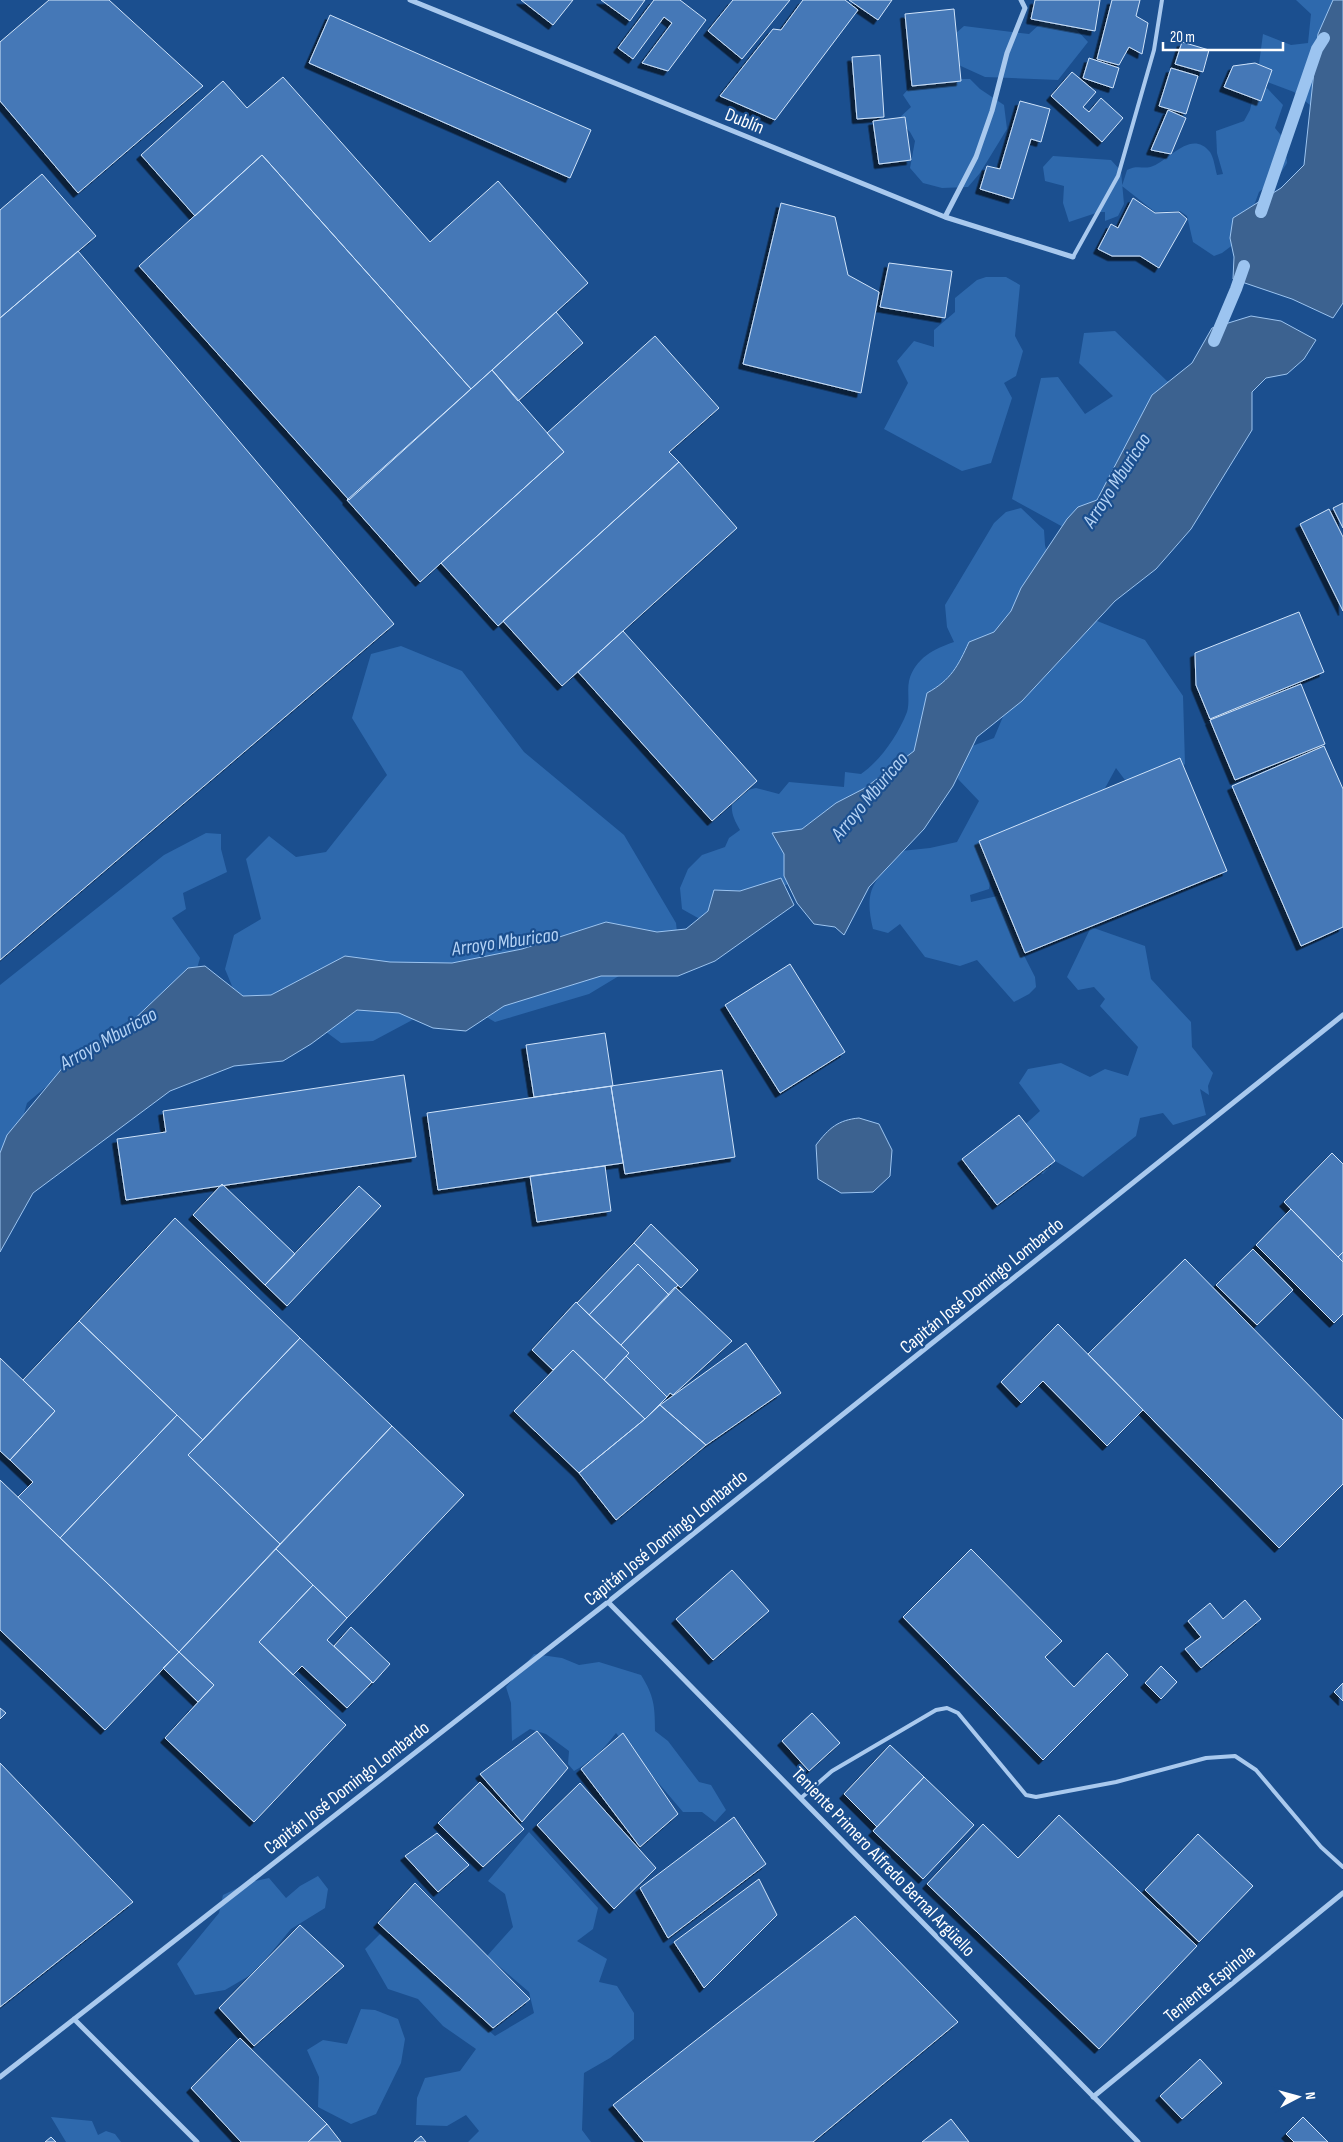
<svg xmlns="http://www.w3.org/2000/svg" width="1343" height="2142" font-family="'Sofia Sans Condensed',sans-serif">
	<defs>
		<filter id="shadow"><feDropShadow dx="-4.5" dy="4.5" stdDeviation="0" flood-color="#0009"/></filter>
	</defs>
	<rect width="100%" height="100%" fill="#1b4f8f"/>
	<!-- green -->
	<path fill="#2e69ad" d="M1296 0H1343L1316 110 1294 92 1262 80 1249 73 1247 63 1259 64 1263 34 1291 45 1308 43 1311 14Z
		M1054 11 1063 15 1088 42 1058 80 985 77 941 57 938 49 964 26 1029 34Z
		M922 74 940 79H970L980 89 1004 105 1007 129 980 173 968 187 942 188 923 183 910 168 915 141 910 132 898 119 911 107 903 95Z
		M1267 88 1283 105 1275 128 1285 140 1287 163 1278 177 1259 192 1242 238 1222 253 1214 256 1193 242 1187 216 1180 211 1155 212 1122 186 1127 170C1138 164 1144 170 1153 166 1171 159 1191 129 1210 152 1214 158 1215 168 1217 175L1223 174 1217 153 1216 131 1244 121 1250 110 1253 97Z
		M1053 156 1111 160 1121 171 1124 204 1118 216 1105 221V212H1099L1069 222 1063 203 1064 186 1045 181 1043 167Z
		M986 277H1006L1020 285 1015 336 1023 351 1016 376 1004 383 1012 398 991 463 962 471 884 429 908 383 897 361 914 341 934 347V330L955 312V298L977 280Z
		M1115 331 1167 381 1206 386 1083 538 1012 499 1041 378 1058 377 1085 414 1113 396 1079 363 1084 333Z
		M1021 508 1044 530 1045 545 1048 557 1034 627 792 883 753 895 730 914 698 918 682 909 680 888 688 869 702 855 725 847 729 838 740 830C732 816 729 808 735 793L756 788 779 794 789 782 844 787 845 772 861 774C881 760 898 735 907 712 910 702 907 691 909 681 915 658 934 649 954 642L947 627 945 605 994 523 1006 512Z
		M1087 617 1145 640 1183 696 1185 764 1146 796 1131 788 1116 768 1098 801 990 839 981 849C987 862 992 875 989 889L970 895 971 902 997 896 1013 934 1035 977 1036 987 1029 994 1014 1002 977 960 960 966 925 957 900 924 888 933 873 929C863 888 875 881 901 851L930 848 957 842 979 801 958 779 964 749 994 738 1021 674Z
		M401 646 462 671 524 752 624 835 676 923 679 950 647 959 589 994 495 1022 466 1005 431 1010 373 1041 341 1043 314 1023 249 1027 225 969 234 935 261 919 246 859 269 836 296 857 326 852 387 775 352 718 371 654Z
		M206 833 221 834V849L227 872 183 893 186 909 172 918 200 958 190 993 91 1049 27 1103 9 1166 0 1165V985L164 855Z
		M1091 927 1145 946 1151 979 1191 1022 1192 1047 1213 1073 1208 1086 1209 1095 1200 1089 1206 1115 1173 1125 1163 1113 1140 1118 1136 1136 1083 1177 1055 1161 1043 1174 1014 1164 1017 1132 1040 1111 1019 1083 1028 1069 1061 1063 1090 1077 1105 1069 1128 1076 1138 1047 1100 1006 1105 999 1094 987 1078 990 1067 977Z
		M534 1654 562 1658 579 1665 599 1662 641 1675C654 1696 655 1706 655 1731L668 1741 699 1782 711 1785 726 1810 715 1822 702 1812H683L616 1733C604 1749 592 1761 574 1771L568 1764 569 1751 546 1734 530 1729 512 1741 511 1703 506 1687Z
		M529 1832 598 1908 593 1929 577 1941 607 1959 599 1982 617 1986 634 2013V2039L610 2058 584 2073 582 2130 591 2142H468L479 2131 466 2115 447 2126 416 2125 417 2098 425 2078 460 2071 476 2049 443 2026 418 1999 388 1989 365 1949 380 1934 495 2036 534 2013 529 1992 487 1956 513 1927 505 1894 488 1881Z
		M318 1876 328 1889 325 1908 291 1929 254 1973 225 1990 195 1995 177 1964 219 1913 223 1895 250 1882 269 1878 286 1898 300 1886Z
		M361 2009 375 2010 398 2019 405 2039 401 2063 376 2114 351 2124 318 2107 319 2077 307 2050 323 2040 347 2044Z
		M51 2117 92 2121 98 2135 106 2131 115 2134 121 2142H66Z"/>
	<!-- water -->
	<path fill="#3c6290" stroke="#9cc4f0" d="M1333 0H1343V303L1333 318 1292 299 1233 279 1234 257 1230 238 1233 218 1281 188 1304 165 1318 34Z
		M1251 316 1281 321 1316 340 1304 359 1287 374 1266 378 1252 392V430L1191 529 1156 569 1115 601 1022 701 977 737 953 786 924 829 869 887 844 935 835 927 814 924 797 903 784 876V854L772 833 802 829 836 803 865 788 914 751 927 693C951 680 958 666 969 642L994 632 1011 611 1021 588 1067 519 1078 507 1097 500 1152 395 1192 363 1212 328Z
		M781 878 794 905 715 961 678 976H601L504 1006 466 1031 433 1028 399 1013 357 1010 311 1044 283 1061 234 1066 170 1091 33 1193 0 1252V1153L7 1135 69 1060 125 1028 188 968 205 966 243 996 271 995 345 956 390 962 452 963 522 949 606 922 657 932 686 929 708 911 714 890 740 891Z
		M859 1118 879 1124 892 1150 890 1176 873 1192 841 1193 818 1179 816 1145C829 1128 838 1120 859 1118Z"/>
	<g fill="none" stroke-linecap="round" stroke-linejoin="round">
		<!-- stream -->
		<path stroke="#9cc4f0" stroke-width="12" d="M1261 212 1317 49 1324 38
			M1214 341 1236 289 1244 266"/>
	</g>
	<!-- building -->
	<path fill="#4478b7" stroke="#cfe3fa" filter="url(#shadow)" d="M49 0H109L203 86 78 193 0 101V42Z
		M521 0H573L553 25Z
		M601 0H645L630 21Z
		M654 0H680L706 20 668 71 642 63 672 23 664 17 633 59 618 48Z
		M733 0H790L742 59 708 31Z
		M803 0H845L858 10 775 120 720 96 773 29 781 30Z
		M849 0H892L878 20Z
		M1035 0H1100L1095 31 1031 19Z
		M1112 0H1140L1136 16 1148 23 1142 54 1129 47 1119 65 1097 59Z
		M954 9 961 81 912 86 905 14Z
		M330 15 591 130 570 178 309 63Z
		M1182 42 1209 50 1203 72 1175 64Z
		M880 55 884 117 857 119 852 57Z
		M1089 58 1119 68 1113 88 1083 78Z
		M1255 63 1272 70 1261 101 1224 87 1233 66Z
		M1171 68 1198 76 1186 114 1159 106Z
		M1072 72 1096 92 1083 107 1089 112 1101 98 1123 118 1102 142 1051 96Z
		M283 77 430 242 498 181 588 283 471 389 262 155 195 216 141 155 223 81 247 108Z
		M1020 101 1050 109 1041 142 1031 139 1013 199 980 189 987 166 1000 169Z
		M1168 110 1186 118 1171 154 1151 150Z
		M905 117 911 160 879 164 873 121Z
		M262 155 471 389 349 500 139 266Z
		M42 174 96 236 0 318V210Z
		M1133 198 1155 213 1179 212 1187 219 1159 268 1140 256H1112L1098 249 1111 224 1118 228Z
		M781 203 835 217 848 275 879 292 861 393 743 364Z
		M78 251 394 624 0 960V318Z
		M889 263 952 271 945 318 880 307Z
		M556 312 583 343 518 401 492 370Z
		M655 336 719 408 669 452 679 462 498 626 441 563 564 452 547 433Z
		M492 370 564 452 420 582 347 500Z
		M679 462 737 528 562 686 503 621Z
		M1343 503V528L1333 508Z
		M1329 509 1343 537V611L1300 524Z
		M1299 612 1324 672 1210 719 1196 685 1195 653Z
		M623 631 757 781 712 821 578 672Z
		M1301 684 1325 744 1235 780 1210 720Z
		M1324 746 1343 789V927L1301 946 1232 786Z
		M1180 758 1227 871 1025 953 979 841Z
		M790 964 845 1052 780 1093 725 1005Z
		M605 1033 613 1086 534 1097 526 1045Z
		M722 1070 735 1157 625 1174 611 1086Z
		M404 1075 416 1157 126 1200 117 1139 166 1132 163 1111Z
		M611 1086 623 1163 438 1190 427 1113Z
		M1019 1115 1055 1161 997 1205 962 1159Z
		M1332 1153 1343 1164V1252L1338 1257 1284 1202Z
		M605 1166 611 1211 537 1222 530 1176Z
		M222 1184 295 1254 265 1285 193 1215Z
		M359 1186 381 1206 287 1306 265 1285Z
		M1291 1209 1343 1262V1314L1334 1323 1256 1245Z
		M175 1218 300 1338 203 1440 79 1321Z
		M651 1224 698 1270 681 1288 634 1243Z
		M634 1243 678 1285 669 1295 638 1264 589 1315 577 1303Z
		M1253 1249 1293 1290 1257 1325 1216 1285Z
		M1343 1252V1262L1338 1257Z
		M1185 1259 1343 1420V1484L1279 1548 1088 1354Z
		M638 1264 669 1295 621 1345 589 1315Z
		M675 1287 732 1341 673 1395 670 1393 667 1397 626 1356 629 1353 621 1345Z
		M576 1302 629 1353 604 1380 573 1350 553 1370 532 1350Z
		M79 1321 177 1415 60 1538 18 1497 33 1482 10 1460 55 1411 23 1380Z
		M1058 1324 1143 1410 1107 1446 1043 1381 1021 1403 1001 1382Z
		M300 1338 392 1426 280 1544 188 1455Z
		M746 1343 781 1393 706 1445 660 1405Z
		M573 1350 645 1419 579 1473 514 1411Z
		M626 1356 667 1397 645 1419 604 1380Z
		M0 1358 55 1411 10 1460 0 1451Z
		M660 1405 706 1445 616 1520 579 1473 645 1419Z
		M177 1415 203 1440 188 1455 280 1544 179 1652 60 1538Z
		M392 1426 464 1495 347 1618 276 1549Z
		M0 1480 179 1652 105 1730 0 1630Z
		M276 1549 313 1585 259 1642 346 1725 254 1822 165 1738 214 1685 179 1652Z
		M971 1549 1062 1641 1045 1657 1074 1687 1107 1653 1128 1675 1043 1760 903 1617Z
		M732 1570 769 1611 713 1660 676 1619Z
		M313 1585 347 1618 327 1640 372 1682 347 1708 302 1666 293 1675 259 1642Z
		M1245 1600 1261 1619 1201 1668 1185 1649 1201 1637 1188 1621 1210 1603 1223 1619Z
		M351 1627 390 1664 373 1683 334 1646Z
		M179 1652 214 1685 198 1702 163 1668Z
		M1161 1666 1177 1682 1161 1699 1145 1683Z
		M1343 1683V1701L1334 1692Z
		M0 1708 6 1713 0 1719Z
		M812 1713 840 1743 809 1771 782 1741Z
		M537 1731 568 1768 522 1822 480 1774Z
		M623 1733 678 1814 640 1847 581 1769Z
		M890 1745 924 1777 877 1827 844 1794Z
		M0 1763 133 1902 0 2007Z
		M924 1777 974 1825 923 1879 873 1831Z
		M480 1782 524 1829 483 1867 438 1823Z
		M580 1783 656 1868 614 1909 537 1825Z
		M1059 1815 1197 1946 1099 2049 927 1884 983 1824 1018 1858Z
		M734 1817 766 1864 668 1938 640 1888Z
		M437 1833 469 1865 438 1892 405 1856Z
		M1198 1834 1253 1886 1199 1942 1145 1890Z
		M759 1879 777 1915 704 1988 674 1942Z
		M415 1883 530 1999 493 2028 378 1923Z
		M855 1916 958 2022 813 2142H644L613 2105Z
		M300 1925 344 1966 254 2046 219 2008Z
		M240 2038 327 2124 308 2142H241L191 2088Z
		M1200 2059 1222 2083 1182 2119 1160 2096Z
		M1303 2117 1328 2142H1294L1286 2134Z
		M951 2119 969 2142H922Z
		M327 2124 341 2142H308Z
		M421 2136 426 2142H414Z
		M51 2137 56 2142H45Z"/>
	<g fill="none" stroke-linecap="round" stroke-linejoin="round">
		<!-- lane -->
		<path stroke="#a9c9ee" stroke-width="4" d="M1073 257 1118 176 1154 50 1162 0
			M801 1798 832 1771 936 1710 947 1708 958 1713 1026 1795 1036 1797 1116 1782 1206 1758 1235 1756 1256 1770 1321 1847 1343 1867"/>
		<!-- street -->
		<path stroke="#a9c9ee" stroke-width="5" d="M410 0 945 217 1073 257
			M945 217 976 157 992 111 1007 53 1025 8 1021 0
			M608 1602 1138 2142
			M74 2019 197 2142
			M0 2077 608 1602 1343 1015
			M1093 2097 1343 1893"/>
	</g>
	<g text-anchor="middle" stroke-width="4.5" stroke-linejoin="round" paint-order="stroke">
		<!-- street labels -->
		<g font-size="19" fill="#fff" stroke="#1b4f8f">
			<text transform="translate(745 120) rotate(22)" y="7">Dublín</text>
			<text transform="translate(981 1285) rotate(-39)" y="7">Capitán José Domingo Lombardo</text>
			<text transform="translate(665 1537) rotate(-39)" y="7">Capitán José Domingo Lombardo</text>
			<text transform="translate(346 1787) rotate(-38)" y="7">Capitán José Domingo Lombardo</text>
			<text transform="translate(884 1861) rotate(46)" y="7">Teniente Primero Alfredo Bernal Argüello</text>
			<text transform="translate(1209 1983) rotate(-39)" y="7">Teniente Espinola</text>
		</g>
		<!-- water labels -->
		<g font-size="20" font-style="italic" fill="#b5d3f5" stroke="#1b4f8f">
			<text transform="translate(1116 480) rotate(-57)" y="7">Arroyo Mburicao</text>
			<text transform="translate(869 796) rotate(-50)" y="7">Arroyo Mburicao</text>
			<text transform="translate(505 941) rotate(-8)" y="7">Arroyo Mburicao</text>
			<text transform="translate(108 1038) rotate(-29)" y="7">Arroyo Mburicao</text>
		</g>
	</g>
	<!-- north arrow -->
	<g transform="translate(1298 2097) rotate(84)" stroke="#1b4f8f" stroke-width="4" paint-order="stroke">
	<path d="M0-4L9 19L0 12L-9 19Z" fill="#ffffff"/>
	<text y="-8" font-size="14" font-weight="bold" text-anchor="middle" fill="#ffffff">N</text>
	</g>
	<!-- scale -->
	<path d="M1163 42v8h120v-8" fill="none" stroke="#ffffff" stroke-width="2.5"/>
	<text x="1170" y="42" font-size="15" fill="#ffffff" stroke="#1b4f8f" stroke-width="4" paint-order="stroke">20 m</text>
</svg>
